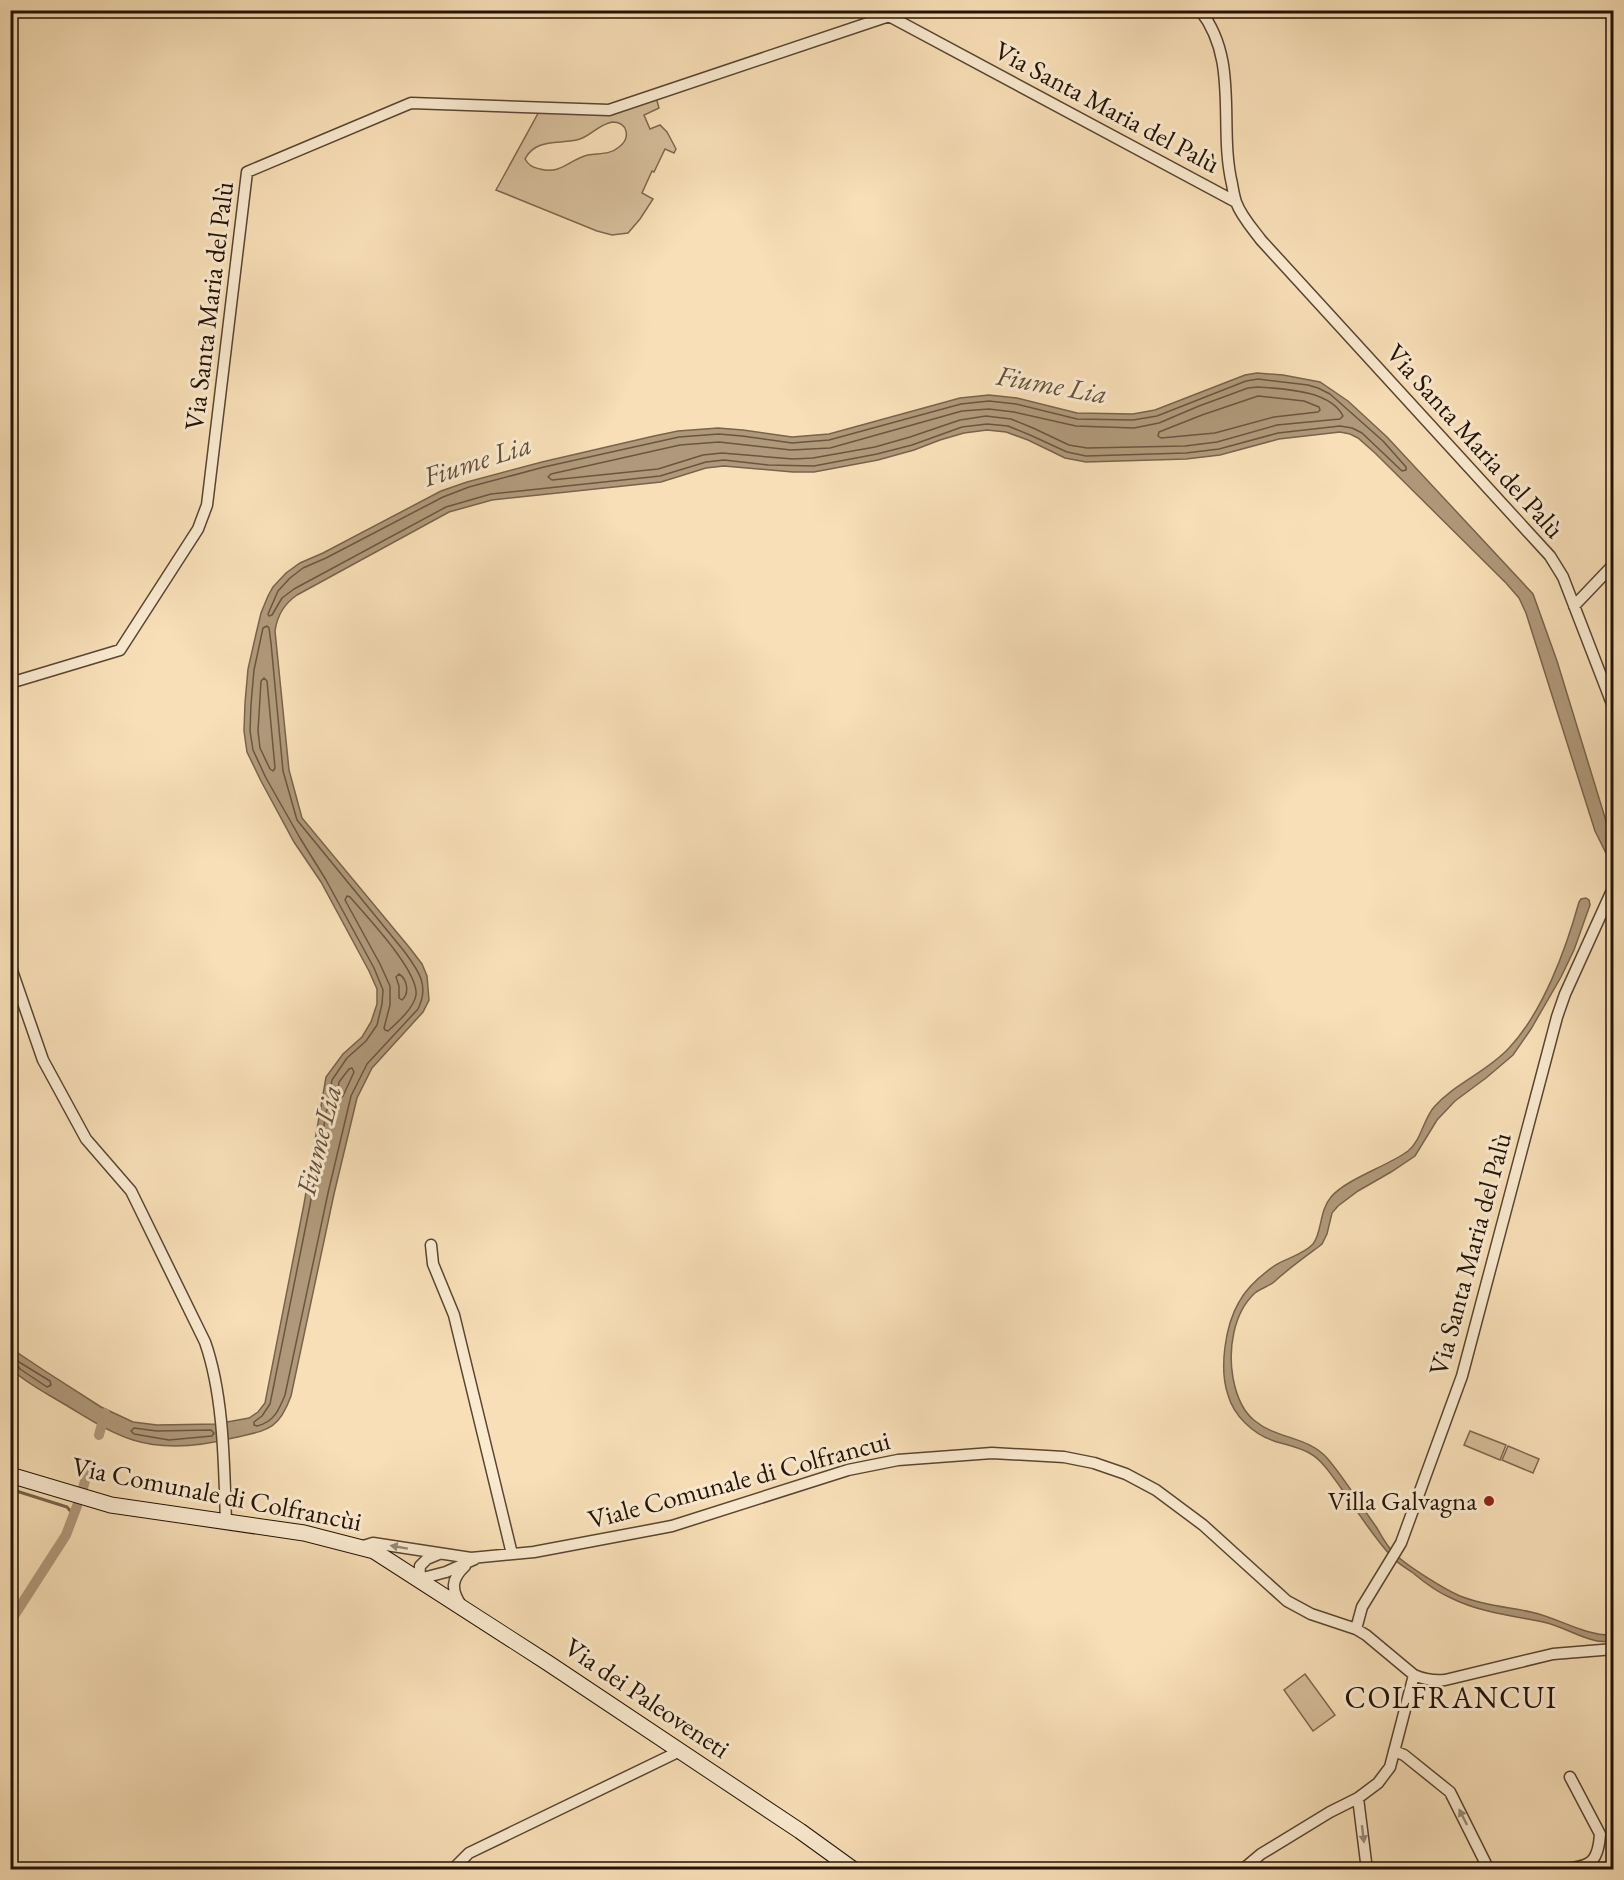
<svg xmlns="http://www.w3.org/2000/svg" width="1624" height="1880" font-family="'EB Garamond',serif">
	<rect width="100%" height="100%" fill="#f8dfb7"/>
	<filter id="stains"><feTurbulence type="fractalNoise" baseFrequency=".00333" numOctaves="4"/><feColorMatrix values="0 0 0 0 .2 0 0 0 0 .09 0 0 0 0 .02 0 0 0 .5 -.17"/></filter>
	<radialGradient id="worn" r=".72"><stop offset=".6" stop-color="#630" stop-opacity="0"/><stop offset="1" stop-color="#630" stop-opacity=".3"/></radialGradient>
	<!-- green -->
	<path fill="#d4bc99" stroke="#7c674e" stroke-width="1.5" fill-rule="evenodd" d="M656 97 659 108 644 115 650 129 660 125 667 132 676 149 674 153 665 149 654 172 652 171 642 193 653 199 640 219 628 233 612 235 597 231 496 190 541 108 570 111ZM612 122C628 122 631 138 619 147 610 155 599 153 588 155 570 159 561 175 540 169 533 167 529 166 525 159 536 137 561 145 580 139 592 135 598 125 612 122Z
		M1470 1431 1506 1445 1500 1460 1464 1445Z
		M1508 1446 1539 1459 1533 1473 1502 1460Z
		M1305 1674 1335 1715 1313 1731 1284 1690Z"/>
	<!-- water -->
	<path fill="#b0997a" stroke="#78634b" stroke-width="1.5" d="M1257 373 1283 375 1320 382 1348 401 1387 437 1533 594 1557 661 1610 834 1613 841V862L1606 853 1595 831 1526 613 1519 598 1506 583 1375 453 1358 438 1350 434 1340 432 1279 439 1220 455 1186 459 1086 462 1065 458 1028 440 1006 432 987 430 964 433 940 440 914 450 878 460 814 472H793L724 466 706 468 661 482 492 500 449 512 297 595C284 604 277 616 275 631L289 770 302 818 409 947 422 964 427 976 429 1000 423 1012 372 1068 357 1098 334 1194 291 1396C278 1432 266 1430 233 1438 201 1446 165 1450 133 1440 108 1432 86 1417 64 1404 46 1393 26 1383 11 1369L10 1343 18 1353 45 1371 101 1407 133 1422 157 1425 216 1424 249 1418 258 1412 265 1403 304 1204 326 1077 343 1054 362 1037 371 1022 377 1004V989L369 971 321 882 294 842 261 781 247 752 244 731 245 703 248 669 256 634 261 613 268 596 273 587 286 573 300 563 323 553 441 491 467 482 542 462 654 436 678 431 718 428 743 430 792 437 829 434 960 398 989 395 1017 398 1077 413 1133 414 1155 410 1245 375Z
		M1586 898 1589 900 1590 905 1574 950 1561 977 1531 1029 1513 1055 1486 1078 1455 1101 1437 1120 1415 1156 1391 1172 1358 1191 1338 1206 1332 1213 1327 1234 1322 1244 1317 1248C1302 1259 1288 1269 1274 1282 1268 1287 1261 1288 1255 1293 1233 1313 1228 1350 1233 1378 1236 1394 1242 1411 1255 1421 1277 1439 1307 1436 1327 1458 1346 1480 1360 1505 1377 1528 1382 1537 1388 1548 1395 1554 1407 1566 1444 1589 1460 1596 1482 1605 1507 1607 1531 1612 1559 1618 1584 1636 1613 1635V1641C1608 1641 1602 1642 1597 1641 1578 1637 1562 1626 1543 1622 1513 1616 1479 1612 1451 1598 1437 1592 1425 1583 1413 1573 1406 1568 1397 1563 1391 1556 1372 1535 1357 1511 1341 1488 1333 1477 1323 1461 1311 1454 1300 1447 1286 1445 1274 1441 1253 1434 1234 1416 1228 1395 1219 1369 1225 1326 1239 1302 1247 1287 1260 1276 1274 1266 1286 1258 1303 1255 1313 1244 1322 1233 1319 1211 1331 1197 1346 1179 1388 1166 1408 1151 1421 1141 1423 1120 1434 1107 1455 1083 1487 1072 1509 1048 1543 1012 1566 949 1579 902L1581 899Z"/>
	<g fill="none" stroke-linecap="round" stroke-linejoin="round">
		<!-- shore -->
		<path stroke="#6a563f" stroke-width="1.5" d="M1258 379 1308 385 1318 388 1330 394 1383 441 1406 467V470L1402 471 1362 433 1352 428 1340 426 1278 433 1219 449 1186 453 1086 456 1067 452 1030 435 1008 426 987 424 962 427 912 445 877 454 814 466 768 465 724 460 706 462 660 476 491 494 446 507 294 589 282 598 272 615 269 616 268 614 278 591 290 578 303 568 326 558 443 497 469 487 544 467 679 437 719 434 742 436 792 443 829 440 961 404 989 401 1016 404 1077 419 1133 420 1157 416 1246 381Z
			M1258 387C1284 389 1330 390 1343 416L1340 419 1277 425 1217 442 1185 446 1087 448 1069 445 1033 428 1011 419 986 416 960 420 910 437 875 447 813 458 793 459 722 453 703 455 658 469 552 480 548 477 551 474 680 445 719 442 791 450 830 448 962 411 989 409 1014 412 1076 426 1134 428 1159 423 1199 406 1248 388Z
			M1258 396 1304 401 1319 407 1320 410 1318 412 1274 417 1215 433 1161 438 1158 436 1159 432 1202 415Z
			M267 626 269 628 271 643 283 771 297 820 404 951C418 970 430 985 418 1009L367 1064 351 1096 328 1193 285 1395C279 1410 274 1422 257 1426L254 1425V1422L262 1416 270 1404 310 1205 332 1080 347 1058 366 1041 377 1025 382 1004 383 990 374 968 326 880 300 838 266 778 253 750 250 731 251 704 254 670 263 628Z
			M264 678 267 681 275 768 273 771 270 769 260 748 258 731 261 681Z
			M347 896 350 897C366 916 419 971 416 995 414 1008 397 1023 388 1031L385 1030 384 1028 390 1005V986L380 964 345 900Z
			M399 974C407 979 410 993 402 1000L399 998V986L396 977Z
			M352 1068 354 1072 343 1096 339 1098 337 1095 339 1082 349 1069Z
			M10 1353 19 1362 50 1381 51 1385 47 1387 20 1369 17 1365H10
			M134 1428 157 1431 211 1430 214 1433 212 1436 169 1440 134 1434 131 1431Z"/>
		<!-- stream -->
		<path stroke="#78634b" stroke-width="3" d="M10 1489 67 1507 72 1513 73 1519"/>
		<!-- canal -->
		<path stroke="#b0997a" stroke-width="10" d="M99 1435 105 1413
			M83 1488 88 1470
			M10 1622 66 1535 77 1506"/>
		<defs>
			<path id="street" d="M1200 10C1240 61 1218 125 1232 184 1233 190 1234 196 1236 202 1241 216 1252 228 1261 240L1550 556 1563 577 1614 709
				M1574 606 1614 564
				M10 683 120 650 198 529 207 505 247 172 411 103 609 110 889 16 1236 202
				M10 965 43 1060 86 1139 131 1191 205 1342C224 1396 224 1465 226 1522
				M431 1245 433 1264 454 1315 512 1554
				M360 1547 373 1543 471 1558 534 1552 672 1526 848 1470 898 1460 992 1453 1064 1457 1094 1463 1126 1474 1156 1490 1203 1525 1287 1601 1311 1614 1356 1629 1366 1635 1414 1675C1425 1680 1433 1681 1445 1680L1553 1654 1614 1649
				M439 1554 427 1559 420 1566 419 1579 446 1572 475 1559
				M461 1605C451 1590 451 1579 465 1566
				M1356 1629 1362 1607 1401 1543 1462 1376 1557 1017 1565 994 1614 886
				M1394 1751 1404 1755 1450 1792 1489 1870
				M1358 1798 1367 1870
				M452 1870 469 1853 680 1751
				M1242 1870 1261 1854 1330 1812 1358 1798 1378 1783 1390 1767 1414 1675
				M1560 1870C1588 1866 1598 1866 1600 1834L1570 1777"/>
			<path id="secondary" d="M10 1475 111 1505 304 1533 374 1551 548 1663 800 1831 854 1870"/>
		</defs>
		<!-- street casing -->
		<use href="#street" stroke="#594531" stroke-width="13"/>
		<!-- secondary casing -->
		<use href="#secondary" stroke="#241204" stroke-width="17"/>
		<!-- street -->
		<use href="#street" stroke="#faead0" stroke-width="10"/>
		<!-- secondary -->
		<use href="#secondary" stroke="#faead0" stroke-width="15"/>
	</g>
	<!-- one-way arrows -->
	<defs><path id="oneway-solid" d="M-6-.8H1V-3.2L6.5 0L1 3.2V.8H-6Z" transform="scale(1.5)"/></defs>
	<g fill="#9a8974">
		<use href="#oneway-solid" transform="translate(399 1547) rotate(-170)"/>
		<use href="#oneway-solid" transform="translate(1463 1817) rotate(-117)"/>
		<use href="#oneway-solid" transform="translate(1363 1834) rotate(83)"/>
	</g>
	<!-- markers -->
	<circle fill="#8f2418" stroke="#faead0" stroke-width="2" cx="1489" cy="1501" r="6"/>
	<g text-anchor="middle" stroke-width="6" stroke-linejoin="round" paint-order="stroke">
		<!-- street labels -->
		<g font-size="27" fill="#241204" stroke="#faead0">
			<text transform="translate(1107 107) rotate(28)" y="9">Via Santa Maria del Palù</text>
			<text transform="translate(209 306) rotate(-83)" y="9">Via Santa Maria del Palù</text>
			<text transform="translate(1475 441) rotate(48)" y="9">Via Santa Maria del Palù</text>
			<text transform="translate(1470 1254) rotate(-75)" y="9">Via Santa Maria del Palù</text>
			<text transform="translate(739 1480) rotate(-15)" y="9">Viale Comunale di Colfrancui</text>
			<text transform="translate(217 1494) rotate(11)" y="9">Via Comunale di Colfrancùi</text>
			<text transform="translate(647 1698) rotate(34)" y="9">Via dei Paleoveneti</text>
		</g>
		<!-- poi labels -->
		<g font-size="27" fill="#241204" stroke="#faead0" text-anchor="end">
			<text x="1477" y="1510">Villa Galvagna</text>
		</g>
		<!-- water labels -->
		<g font-size="28" font-style="italic" fill="#634f39" stroke="#faead0">
			<text transform="translate(1052 384) rotate(10)" y="10">Fiume Lia</text>
			<text transform="translate(477 460) rotate(-18)" y="10">Fiume Lia</text>
			<text transform="translate(318 1140) rotate(-76)" y="10">Fiume Lia</text>
		</g>
		<!-- quarter labels -->
		<g font-size="30" letter-spacing="1.5" fill="#241204" stroke="#faead0">
			<text x="1451" y="1708">COLFRANCUI</text>
		</g>
	</g>
	<!-- margin -->
	<rect width="1624" height="1880" fill="none" stroke="#f8dfb7" stroke-width="36"/>
	<rect x="12" y="12" width="1600" height="1856" fill="none" stroke="#241204" stroke-width="3"/>
	<rect x="18" y="18" width="1588" height="1844" fill="none" stroke="#241204" stroke-width="1.5"/>
	<rect width="100%" height="100%" filter="url(#stains)"/>
	<rect width="100%" height="100%" fill="url(#worn)"/>
</svg>
